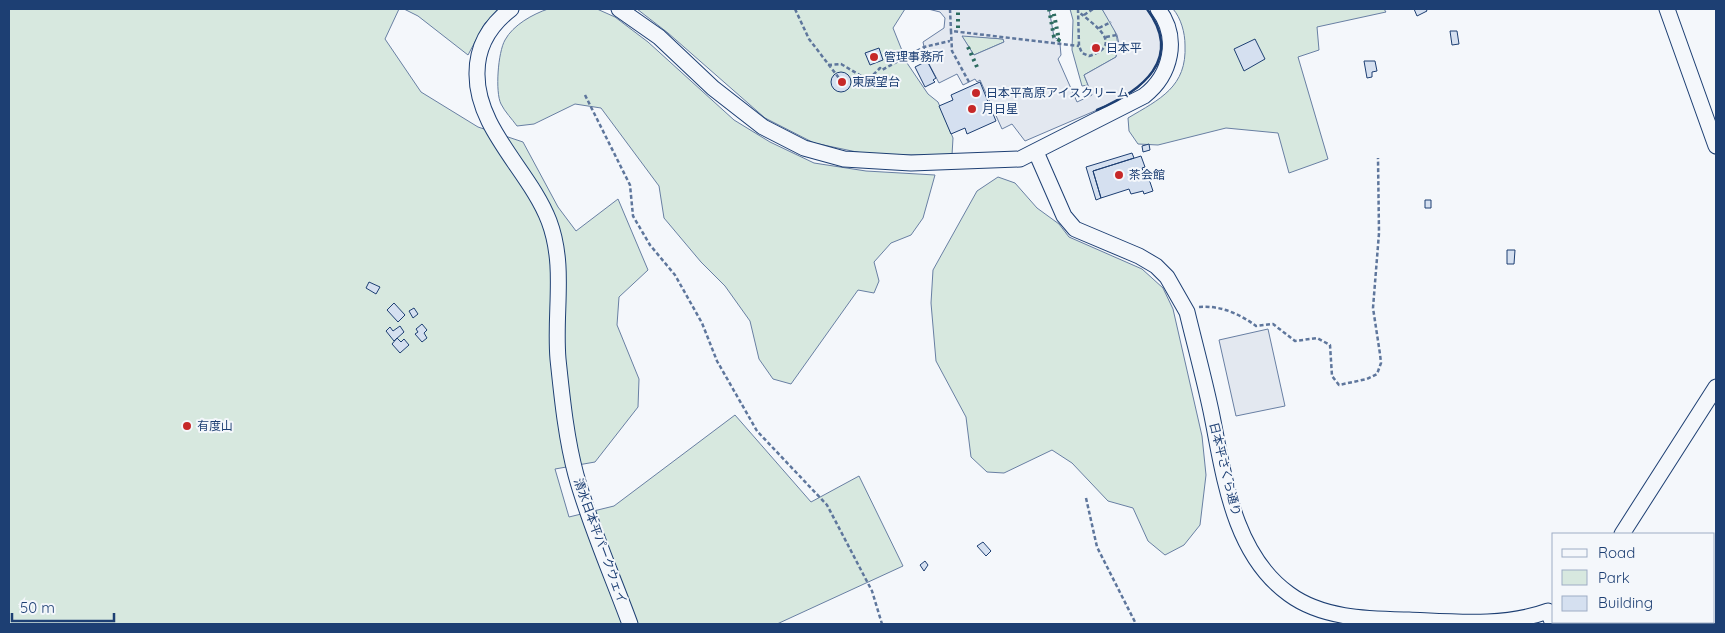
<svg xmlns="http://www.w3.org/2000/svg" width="1725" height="633" font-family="Quicksand,'Noto Sans JP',sans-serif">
	<rect width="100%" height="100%" fill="#f4f7fb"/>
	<!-- green -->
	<path fill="#d7e8df" stroke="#687fa3" d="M9 9H399L385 39 421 92 478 127 523 142 558 207 576 231 618 199 648 270 619 297 617 325 639 379 638 407 595 462 555 469 569 517 614 506 735 415 811 502 859 476 903 566 777 624H9Z
		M404 9H501L485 23 468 55 418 16Z
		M548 9H597L615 17 648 42 734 120 770 142 814 163 866 171 935 175 923 218 911 235 891 243 874 262 879 281 874 293 858 290 791 384 773 379 759 359 750 321 725 286 701 262 664 218 659 186 601 108 575 104 534 124 517 126C512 119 505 112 501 104 495 92 498 52 505 40 513 25 533 14 548 9Z
		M637 9H905L893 28 907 63 928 94 938 102 953 138 952 155H871L814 143 765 118 668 33Z
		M1070 9H1102C1113 25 1121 37 1116 57L1084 75 1088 85 1082 86 1072 50 1073 20Z
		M1173 9H1384L1386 12 1317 27 1319 50 1298 57 1328 159 1289 173 1278 133 1226 128 1158 145 1138 144 1129 131 1128 118C1160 99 1187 87 1185 45 1185 33 1181 18 1173 9Z
		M961 35 1003 39 1004 42 974 55Z
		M998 177 1015 183 1037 208 1059 224 1069 237 1142 269 1163 288 1173 309 1202 436 1206 475 1200 525 1184 545 1165 555 1148 541 1133 508 1108 501 1072 463 1052 450 1004 473 987 472 971 457 966 417 936 361 931 303 933 270 977 191Z"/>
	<!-- parking -->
	<path fill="#e3e8f0" stroke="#687fa3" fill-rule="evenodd" d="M928 9H1049L1054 37 1059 40 1060 44 1061 55 1058 59 1077 102 1092 95 1084 75 1116 57 1119 44 1117 35 1102 9H1147L1161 33V47L1158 64 1149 77 1138 88 1097 110 1025 141 1012 124 1002 129 980 80 977 82 975 79 963 85 957 74 939 83 927 60 923 42 944 28 945 18 940 12ZM962 36 1003 39 1004 42 974 55Z
		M1268 329 1285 406 1236 416 1219 340Z"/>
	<!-- building -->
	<path fill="#d5e0f0" stroke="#1d3f73" d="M1414 9H1426L1427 11 1417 16Z
		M1450 31H1457L1459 44 1452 45Z
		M1255 39 1265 59 1244 71 1234 49Z
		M879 48 883 60 870 65 865 53Z
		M927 61 936 78 933 80 935 82 925 87 915 67Z
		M1364 61H1375L1377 71 1372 72V77L1367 78Z
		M831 82a10 10 0 1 1 20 0a10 10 0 1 1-20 0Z
		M980 82 996 121 967 134 965 128 951 134 939 106 953 100 951 95Z
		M1149 144 1150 150 1143 152 1142 146Z
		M1132 153 1134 158 1093 171 1101 198 1096 200 1086 167Z
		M1141 156 1145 167 1142 168 1146 180 1149 179 1153 191 1144 194 1143 191 1131 194 1129 189 1101 198 1093 171Z
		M1425 200H1431V208H1425Z
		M1507 250H1515L1514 264H1507Z
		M369 282 380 287 376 294 366 288Z
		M394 303 405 315 398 322 387 310Z
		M414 308 418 314 413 318 409 311Z
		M422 324 427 330 424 333 427 338 422 342 415 334 418 332 416 329Z
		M400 326 404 332 394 341 386 331 390 327 393 331Z
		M397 338 401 342 404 339 409 345 400 353 392 344Z
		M983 542 991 551 986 556 977 546Z
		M925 561 928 565 924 571 920 565Z"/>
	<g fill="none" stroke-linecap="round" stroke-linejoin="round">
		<defs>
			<path id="tertiary" d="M511 9C490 25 477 46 477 73 476 129 530 171 549 221 566 266 554 312 558 359 562 397 566 438 576 475 590 526 612 575 630 624
				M619 9 659 37 713 88 763 127 804 148 844 159 911 163 1020 159 1144 96C1171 75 1180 38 1158 9
				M1667 9 1716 146
				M1036 152 1064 216 1075 229 1139 256 1156 266 1167 277 1187 312C1195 345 1204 378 1211 411 1224 474 1232 553 1289 594 1323 619 1369 619 1409 620 1454 622 1505 627 1548 611L1553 624
				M1622 534 1716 387"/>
		</defs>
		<!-- tertiary casing -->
		<use href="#tertiary" stroke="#1d3f73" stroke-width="17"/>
		<!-- path -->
		<path stroke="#5e769c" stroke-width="2.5" stroke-dasharray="4 2.5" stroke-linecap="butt" d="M795 9 809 39 842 82
			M950 9 951 31
			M1078 9 1079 46 1082 53 1089 56C1124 45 1096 26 1080 13
			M1084 15 1093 9
			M1099 28 1111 22
			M1106 37 1117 35
			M828 65 841 64 868 80 880 68 882 70 924 47 950 41
			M969 82 952 51 951 31 1079 46
			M585 95 630 185 633 216 650 245 675 275 702 323 717 361 757 431 827 505 872 591 882 624
			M1199 307C1220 305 1240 314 1256 326L1273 324 1295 341 1317 338 1330 345 1332 376 1339 385 1367 379 1377 374 1381 363 1380 354 1373 308 1379 233 1378 158
			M1086 498 1097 547 1136 624"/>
		<!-- tertiary -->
		<use href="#tertiary" stroke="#f4f7fb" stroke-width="15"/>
		<!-- hedge -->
		<path stroke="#2c6c60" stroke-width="4" stroke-dasharray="2.5 4" stroke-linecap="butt" d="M1049 9 1054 37 1059 40 1053 9
			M958 28V10
			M968 47 977 67"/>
		<!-- wall -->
		<path stroke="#1d3f73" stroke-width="2.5" d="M1097 110C1142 91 1184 59 1147 9"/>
	</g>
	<!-- markers -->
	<g fill="#c62828" stroke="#f4f7fb" stroke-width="2">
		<circle cx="1096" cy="48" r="5"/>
		<circle cx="874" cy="57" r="5"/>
		<circle cx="842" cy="82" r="5"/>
		<circle cx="976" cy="93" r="5"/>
		<circle cx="972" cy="109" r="5"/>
		<circle cx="1119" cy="175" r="5"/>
		<circle cx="187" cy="426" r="5"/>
	</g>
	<g text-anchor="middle" stroke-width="4" stroke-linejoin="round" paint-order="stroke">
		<!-- poi labels -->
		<g font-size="12" fill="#1d3f73" stroke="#f4f7fb" text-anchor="start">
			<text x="1106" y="52">日本平</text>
			<text x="884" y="61">管理事務所</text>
			<text x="852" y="86">東展望台</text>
			<text x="986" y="97">日本平高原アイスクリーム</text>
			<text x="982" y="113">月日星</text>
			<text x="1129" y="179">茶会館</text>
			<text x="197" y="430">有度山</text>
		</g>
		<!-- street labels -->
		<g font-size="12" fill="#1d3f73" stroke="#f4f7fb">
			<text transform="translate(1225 469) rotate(76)" y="4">日本平さくら通り</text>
			<text transform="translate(600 541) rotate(70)" y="4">清水日本平パークウェイ</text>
		</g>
	</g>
	<!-- border -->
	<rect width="1725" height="633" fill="none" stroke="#1d3f73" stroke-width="20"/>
	<!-- legend -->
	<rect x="1552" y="533" width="162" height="90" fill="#f4f7fb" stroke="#9eadc5"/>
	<rect x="1562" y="549" width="25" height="8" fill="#f4f7fb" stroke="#9eadc5"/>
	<text x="1598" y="558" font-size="15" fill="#1d3f73">Road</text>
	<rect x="1562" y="570" width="25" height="15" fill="#d7e8df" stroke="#9eadc5"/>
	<text x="1598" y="583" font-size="15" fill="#1d3f73">Park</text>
	<rect x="1562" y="596" width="25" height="15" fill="#d5e0f0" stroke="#9eadc5"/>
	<text x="1598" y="608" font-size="15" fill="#1d3f73">Building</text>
	<!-- scale -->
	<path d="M12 613v8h102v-8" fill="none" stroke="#1d3f73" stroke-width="2.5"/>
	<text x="20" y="613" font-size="15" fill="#1d3f73" stroke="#f4f7fb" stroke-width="4" paint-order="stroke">50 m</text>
</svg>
